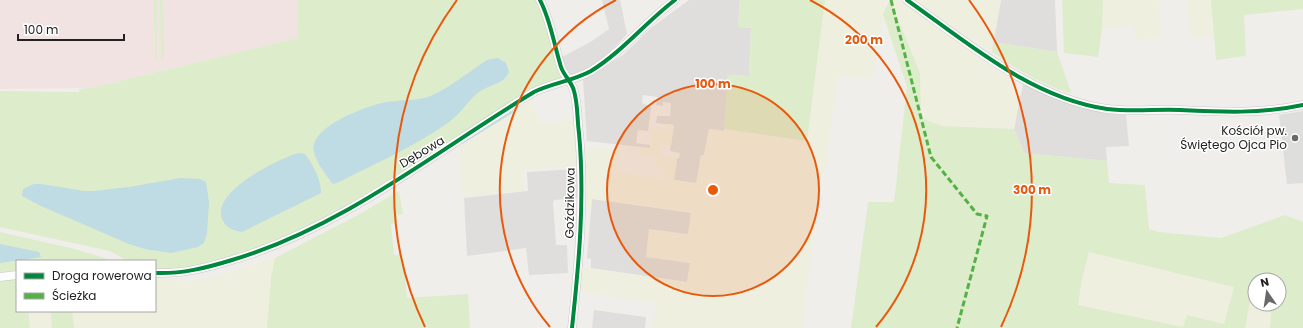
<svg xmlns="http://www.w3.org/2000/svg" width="1303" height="328" font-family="Poppins,sans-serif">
	<rect width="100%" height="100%" fill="#f0eeeb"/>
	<!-- residential -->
	<path fill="#dfdedc" d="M602 0H620L627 34 614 48 594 66 573 78 567 74 562 57 592 41 609 29Z
		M689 0H740L738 27 751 28 749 76 728 75 724 131 709 129 704 155H701L697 183 674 180 677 158 679 159 680 153 670 151 674 125 656 123 657 116H670L671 103 663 102V106L656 105 657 97 643 95 642 103 651 107 648 131 638 130 636 143 650 145V148L587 141 583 80 623 55 651 28Z
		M1001 0H1055L1057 52 993 42Z
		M1023 84 1060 99 1104 113 1126 115 1129 146 1106 147 1107 161 1024 153 1014 129Z
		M578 169V198L554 200 553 203 556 245H567L568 273 529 275 526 248 467 256 464 198 528 191 527 172Z
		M592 199 691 213 688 234 646 256 690 263 687 282 591 268V259L587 258Z
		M594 310 646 317 645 328H592Z"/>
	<!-- commercial -->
	<path fill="#f1e3e1" d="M0 0H298L297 38 91 88 0 89Z"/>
	<!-- religious -->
	<path fill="#dededc" d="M1303 111V183L1287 184 1279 115Z"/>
	<!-- farmland -->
	<path fill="#efefdf" d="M825 0H886L872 79 837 76 827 163 822 173 802 328H652L657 303 579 292 581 267 687 282 690 263 646 257 649 229 688 234 691 212 592 199 591 208 584 205 582 149 585 146 619 150 616 172 665 179 664 178 665 170 656 169 657 157 638 155 639 147 650 148 652 132 648 131V128L667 130 668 124 674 125 671 146 661 144 659 156 677 158 674 180 696 183 701 155H704L709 129 724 131V129L807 141Z
		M891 0H900L1010 80 1019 98 1014 129 942 126 920 118V73L897 22Z
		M914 0H1001L992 52Z
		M1103 0H1159L1162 37 1135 41 1134 25 1102 29Z
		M1185 0H1211L1213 35 1192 38Z
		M532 99 540 124 574 119 578 166 523 170 524 191 462 197 460 147Z
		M1090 252 1234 287 1224 325 1187 315 1183 328 1079 305 1082 279Z
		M275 258 271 278 267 328H74L72 311H155V278L178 279 179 282 207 279Z
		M1252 292H1255V304H1272L1270 328H1245Z
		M28 311H51L52 328H30Z"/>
	<!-- grass -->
	<path fill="#ddeccb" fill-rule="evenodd" d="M154 0H157V61L155 60Z
		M160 0H163L164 59 161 60Z
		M298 0H540L556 46 562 80 279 247 175 271H155V261H128L110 251 0 227V91L79 92V89L91 88 297 38Z
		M740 0H825L807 141 724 129 728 75 749 76 751 28 738 27Z
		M890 0 920 73 921 118 942 126 1014 129 1024 153 1107 161 1109 183 1145 185 1149 229 1159 232 1221 238 1285 215 1303 222V328H1270L1272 304H1279V280H1255V292H1252L1245 328H851L868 202H894L907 87 883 14ZM1089 252 1234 287 1224 324 1187 315 1183 327 1078 305 1082 279Z
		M1062 0H1103L1102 29 1098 57 1064 53Z
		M1211 0H1303V9L1244 15 1246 57 1245 56 1216 60Z
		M993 42 1057 52 1071 92 1069 93C1039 83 1018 70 992 52Z
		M399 191 403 214 397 215 398 222 391 224 394 255H403L407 298 468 294 470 328H267L271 278 275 258 358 215Z
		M0 232 71 248 105 258 106 260 17 261V311H28L30 328H0Z
		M51 311H72L74 328H52Z"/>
	<!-- water -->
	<path fill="#bfdbe3" d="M498 58 506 63 509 72C504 84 492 84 482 90 469 98 462 113 449 122 416 146 376 163 339 182L333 184C326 175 317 164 314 152 308 127 367 106 386 102 400 100 415 101 428 97 447 90 470 71 487 60Z
		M299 153 305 154C313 165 321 179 321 193L242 232C232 230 226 228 222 219 211 192 279 158 299 153Z
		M180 178 200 179 206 182 209 202 207 233 204 243 198 247 171 253 145 249 129 244 41 206 22 196 23 189 34 184H41L84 191H94L129 187Z
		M0 244 39 252 41 257 0 263Z"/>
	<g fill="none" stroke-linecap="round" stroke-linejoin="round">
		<!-- stream -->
		<path stroke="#bfdbe3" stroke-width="2" d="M462 143 512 112"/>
		<defs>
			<path id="street" d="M540 0C551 21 554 45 561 67 564 76 572 82 574 91 578 104 577 119 579 133 585 198 579 263 572 328
				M907 0C968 43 1031 98 1107 109 1131 112 1156 109 1180 110 1221 112 1262 114 1303 105
				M155 273C182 274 206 268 232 260 344 227 436 151 534 92 552 83 573 81 591 71 622 52 646 22 675 0
				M0 277 17 275"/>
		</defs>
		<!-- street casing -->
		<use href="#street" stroke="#c9c8c7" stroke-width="9"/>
		<!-- street -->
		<use href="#street" stroke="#fdfcfc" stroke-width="8"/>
		<!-- quiet -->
		<path stroke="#55b145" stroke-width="3" stroke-dasharray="6 3" stroke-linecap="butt" d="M891 0 931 157 977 214 987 216 957 328"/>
		<defs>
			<path id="cycleway" d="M540 0C551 21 554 45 561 67 564 76 572 82 574 91 578 104 577 119 579 133 585 198 579 263 572 328
				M907 0C968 43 1031 98 1107 109 1131 112 1156 109 1180 110 1221 112 1262 114 1303 105
				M155 273C182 274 206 268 232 260 344 227 436 151 534 92 552 83 573 81 591 71 622 52 646 22 675 0"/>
		</defs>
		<!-- cycleway casing -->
		<use href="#cycleway" stroke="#fff" stroke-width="6"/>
		<!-- cycleway -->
		<use href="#cycleway" stroke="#00873e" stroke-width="4"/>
	</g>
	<!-- distance rings -->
	<circle cx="713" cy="190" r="106" fill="#e8590c" fill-opacity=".12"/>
	<g fill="none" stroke="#e8590c" stroke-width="2">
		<circle cx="713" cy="190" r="106"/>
		<path d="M550 327A213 213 0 0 1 616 0M810 0A213 213 0 0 1 876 327"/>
		<path d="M425 327A319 319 0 0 1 457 0M969 0A319 319 0 0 1 1001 327"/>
	</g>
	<!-- markers -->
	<circle fill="#6a6968" stroke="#fff" stroke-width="1.5" cx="1295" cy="138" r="4"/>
	<g text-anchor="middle" stroke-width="3" stroke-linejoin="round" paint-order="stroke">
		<!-- poi labels -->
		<g font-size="12" fill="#222" stroke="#fff" text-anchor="end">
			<text x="1287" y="135">Kościół pw.<tspan x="1287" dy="14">Świętego Ojca Pio</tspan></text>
		</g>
		<!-- street labels -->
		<g font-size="12" fill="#222" stroke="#fff">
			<text transform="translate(422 152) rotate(-31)" y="4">Dębowa</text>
			<text transform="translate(570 203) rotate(-89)" y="4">Goździkowa</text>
		</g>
	</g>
	<circle cx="713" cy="190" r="6" fill="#e8590c" stroke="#fff" stroke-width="2"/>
	<g font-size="12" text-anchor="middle" font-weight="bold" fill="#e8590c" stroke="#fff" stroke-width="3" stroke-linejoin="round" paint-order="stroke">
		<text x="864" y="44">200 m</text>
		<text x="713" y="88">100 m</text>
		<text x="1032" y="194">300 m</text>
	</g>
	<!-- legend -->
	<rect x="16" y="260" width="140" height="52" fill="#ffffff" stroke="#a7a7a7"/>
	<rect x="24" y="273" width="20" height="6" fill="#00873e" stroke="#a7a7a7"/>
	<text x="52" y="280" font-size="12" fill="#222222">Droga rowerowa</text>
	<rect x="24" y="293" width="20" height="6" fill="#55b145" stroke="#a7a7a7"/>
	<text x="52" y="300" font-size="12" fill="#222222">Ścieżka</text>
	<!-- north arrow -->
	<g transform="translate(1267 292) rotate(347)"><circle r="19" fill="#ffffff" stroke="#a7a7a7"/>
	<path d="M0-3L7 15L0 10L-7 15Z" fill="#6a6968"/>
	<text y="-6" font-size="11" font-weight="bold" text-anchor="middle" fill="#222222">N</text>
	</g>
	<!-- scale -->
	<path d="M18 34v6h106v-6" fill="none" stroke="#222222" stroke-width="2"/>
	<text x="24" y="34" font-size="12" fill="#222222" stroke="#ffffff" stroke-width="3" paint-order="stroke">100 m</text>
</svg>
